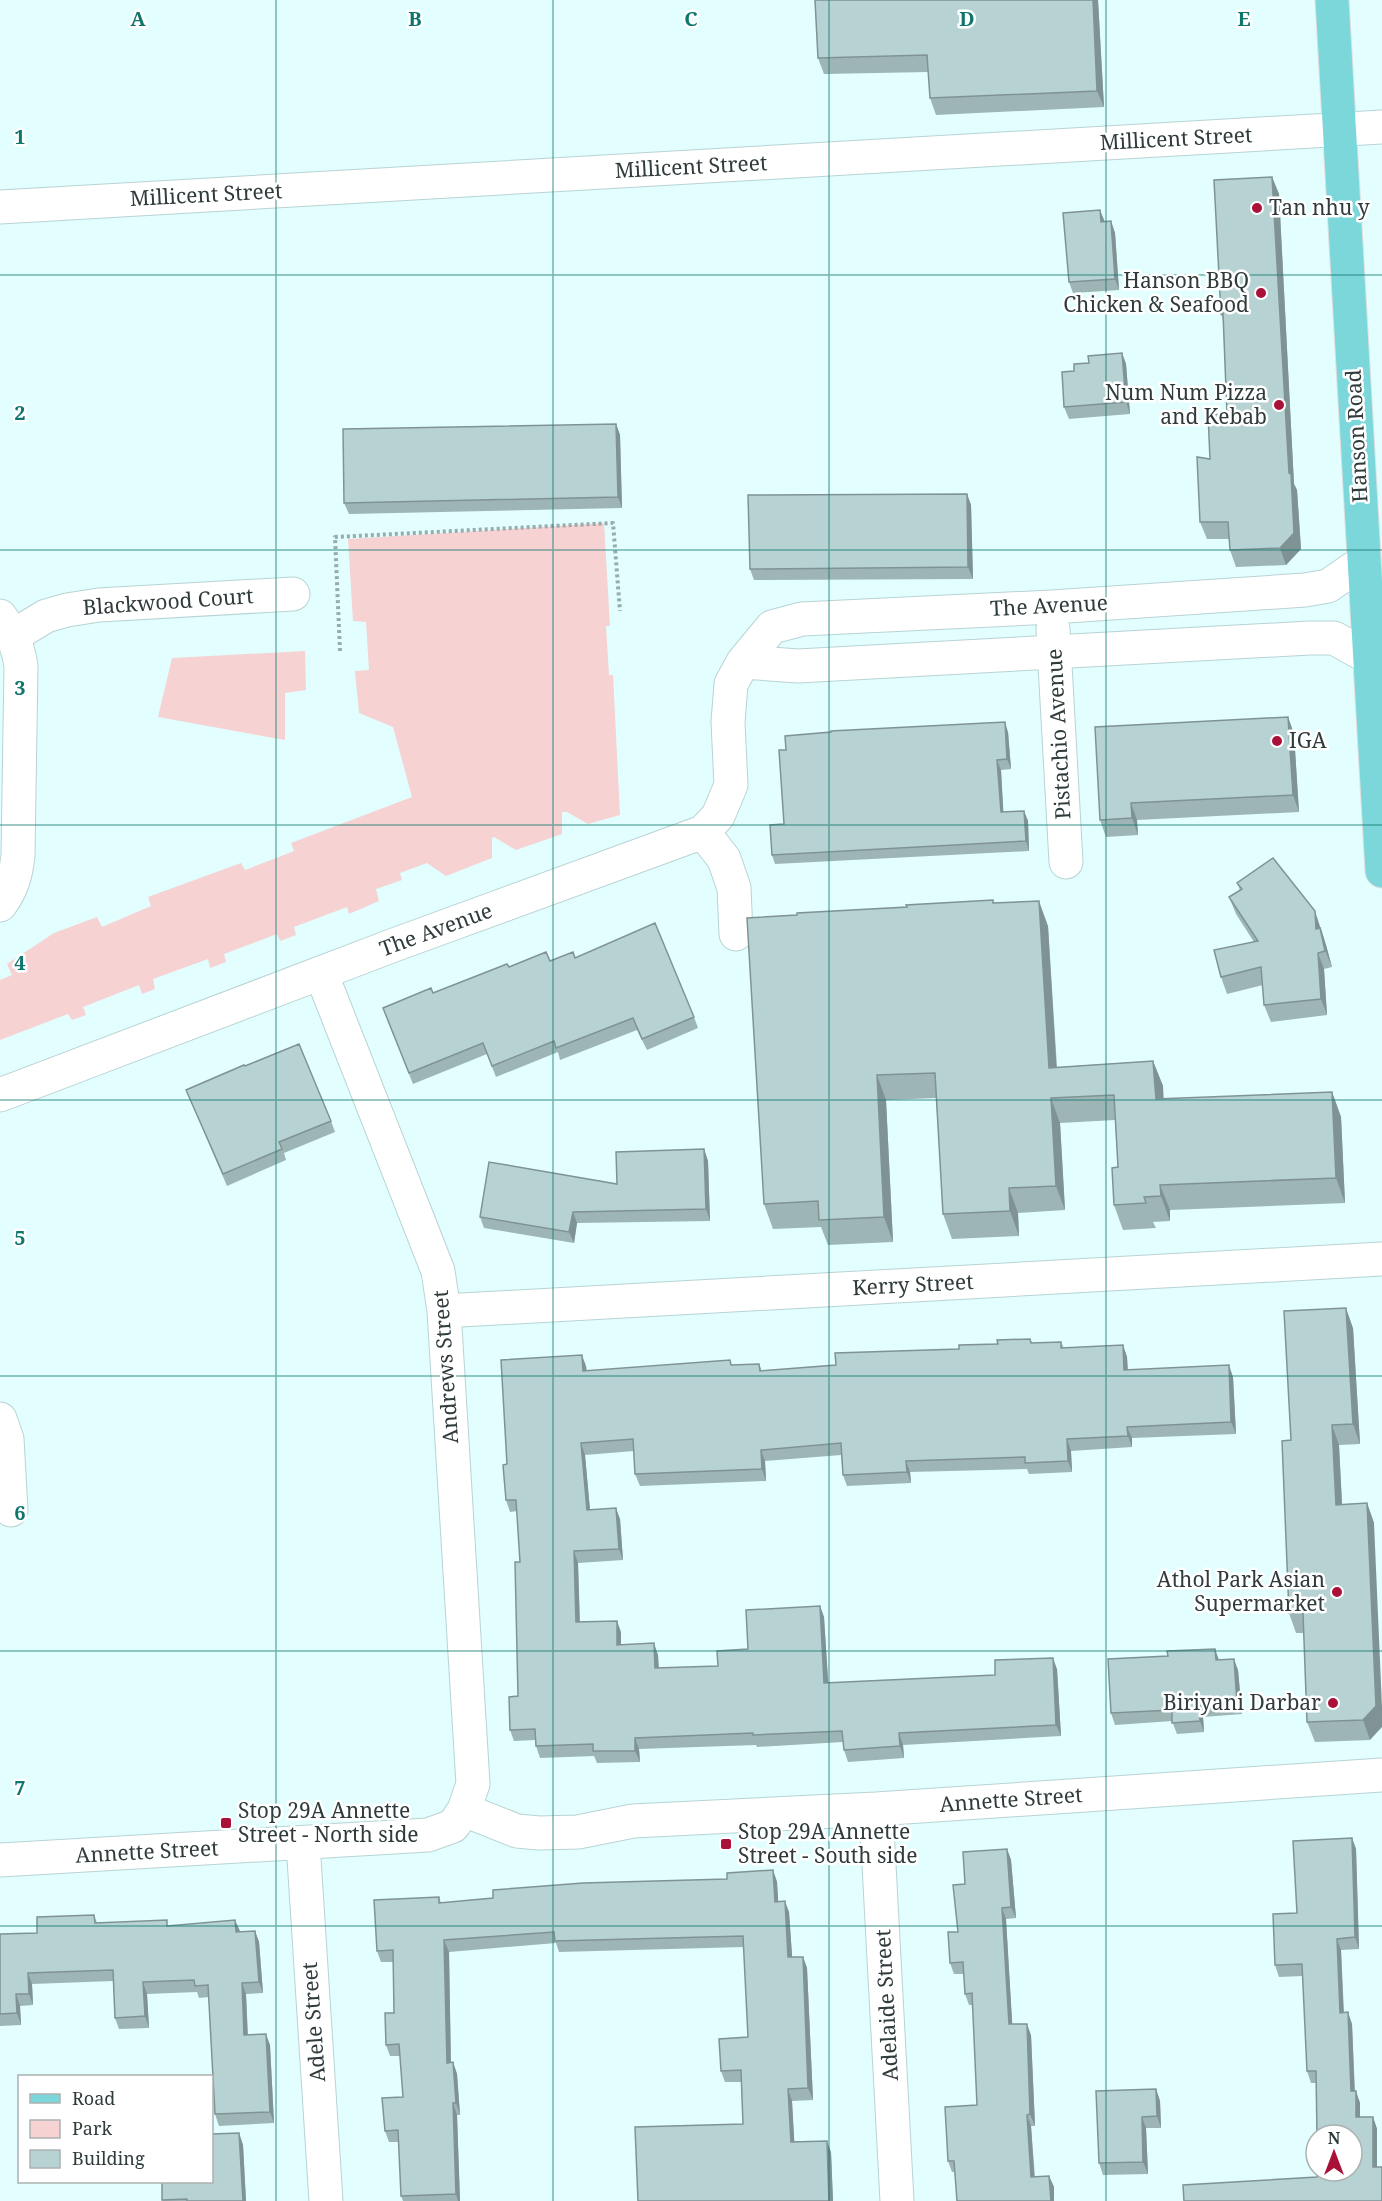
<svg xmlns="http://www.w3.org/2000/svg" width="1382" height="2201" font-family="'Noto Serif',serif">
	<rect width="100%" height="100%" fill="#e2fefe"/>
	<!-- green -->
	<path fill="#f6d2d3" d="M604 523 610 626H606L609 675H613L620 815 588 824 567 812H562V834L516 850 494 837 492 838V858L446 876 427 863 400 873 402 880 376 889 379 901 349 914 347 907 294 927 296 935 280 941 277 934 224 954 226 962 210 968 208 959 153 979 155 989 142 994 139 985 83 1007 86 1015 72 1020 68 1014 0 1040V980L12 975 7 964 54 933 97 917 102 927 151 906 148 897 241 863 245 870 294 851 291 843 412 797 393 727 359 713 355 671 369 670 366 622 353 621 348 539Z
		M305 651 306 690 285 693V740L158 717 172 658Z"/>
	<g fill="none" stroke-linecap="round" stroke-linejoin="round">
		<defs>
			<path id="minor" d="M0 207 1382 127
				M0 616C12 632 18 646 21 666L18 855C16 875 12 889 0 905
				M1053 629 1066 862
				M13 636 46 616 67 610 99 605 293 594
				M743 662 798 666 1310 638H1334L1370 658
				M703 832 724 859 734 888 736 934
				M0 1095 394 945 703 832 718 816 731 785 728 722 731 684 743 662 772 627 802 619 1052 607 1305 590 1328 586 1364 561
				M444 1311 1382 1259
				M0 1419 7 1439 11 1510
				M876 1809 897 2201
				M464 1810 517 1831 539 1833 578 1832 633 1821 876 1809 1382 1775
				M303 1843 326 2201
				M0 1860 428 1835 453 1826 464 1810 473 1784 444 1311 438 1271 321 973"/>
			<path id="major" d="M1332 0 1382 871"/>
		</defs>
		<!-- minor casing -->
		<use href="#minor" stroke="#b9d3d4" stroke-width="35"/>
		<!-- major casing -->
		<use href="#major" stroke="#dee0e0" stroke-width="35"/>
		<!-- path -->
		<path stroke="#97acad" stroke-width="4" stroke-dasharray="3 3" stroke-linecap="butt" d="M340 651 335 537 613 523 620 611"/>
		<!-- minor -->
		<use href="#minor" stroke="#fff" stroke-width="33"/>
		<!-- major -->
		<use href="#major" stroke="#7bd7da" stroke-width="33"/>
	</g>
	<!-- wall -->
	<path fill="#9db5b5" d="M815 0H1098L1104 107 936 115 930 98 928 72 824 74 818 58Z
		M1272 177 1279 194 1294 484 1297 490 1301 549 1286 565 1236 567 1230 550 1229 539H1207L1200 522 1210 459 1227 415 1223 320 1221 314Z
		M1111 221 1115 233 1119 290 1073 293 1069 282 1104 222Z
		M1122 353 1126 364 1130 414 1069 419 1064 407 1074 371 1089 363Z
		M616 424 620 435 622 508 349 514 344 503Z
		M967 494 971 505 973 579 754 580 750 569Z
		M1288 717 1294 734 1299 812 1137 820 1138 835 1106 837 1100 820Z
		M1008 732 1011 769 1001 770 1003 812 1024 811 1028 821 1029 851 775 864 772 855 784 824 786 750Z
		M1237 883 1321 928 1326 945 1332 967 1324 969 1327 1015 1271 1022 1264 1005 1263 985 1227 994 1221 977 1254 942 1236 914 1229 897 1240 890Z
		M993 900 994 903 1048 926 1057 1067 1153 1061 1163 1086V1099L1332 1092 1341 1117 1345 1203 1170 1210V1221L1153 1222 1156 1228 1123 1230 1114 1205 1118 1167 1115 1120 1060 1123 1065 1210 1018 1213 1019 1236 952 1239 943 1214 936 1098 886 1100 893 1242 828 1245 821 1227 773 1229 764 1204 907 907Z
		M575 958 694 1017 698 1028 647 1050 637 1030 560 1060 558 1052 496 1077 487 1054 413 1084 387 1019 509 967Z
		M245 1066 331 1121 335 1132 284 1153 286 1160 227 1186 186 1090Z
		M704 1149 708 1161 710 1221 577 1223 574 1243 484 1228 480 1217 617 1184Z
		M1353 1328 1360 1444 1339 1445 1342 1504 1367 1503 1374 1523 1370 1740 1315 1742 1307 1722 1304 1633H1296L1289 1613Z
		M1030 1339 1032 1343 1061 1342 1064 1348 1123 1345 1127 1357 1128 1370 1233 1377 1236 1434 1132 1438V1447L1071 1451 1072 1472 1029 1474 1027 1469 910 1472 911 1483 847 1486 843 1475 841 1455 765 1461 766 1481 640 1486 635 1474 634 1451 585 1455 590 1510 620 1519 623 1560 578 1563 580 1622 621 1632V1644L658 1655 659 1668 718 1666 748 1649 820 1606 824 1617 828 1683 995 1675 1057 1669 1061 1736 903 1745 904 1758 848 1762 844 1750 843 1742 757 1747 756 1745 639 1749 640 1762 597 1763 594 1756 540 1758 536 1746 535 1740 514 1741 510 1730 518 1696 520 1562 517 1511 510 1512 506 1500 507 1464 586 1366 587 1371 759 1364 762 1371 836 1365Z
		M1219 1660 1238 1670 1242 1714 1203 1717 1204 1732 1177 1734 1172 1721 1115 1725 1111 1713Z
		M1352 1838 1356 1849 1359 1949 1341 1950 1344 2012 1352 2024 1355 2091 1360 2103V2117H1373L1377 2129V2167L1317 2177 1316 2083H1311L1307 2071 1303 1976 1279 1977 1275 1965 1297 1913Z
		M1007 1849 1011 1860 1016 1918 1006 1919 1012 2024 1031 2035 1035 2126H1031L1035 2177 1049 2176 1054 2187V2201H957L955 2172H952L948 2161 977 2105 973 2005H969L965 1994 964 1974H954L950 1963 958 1932 965 1884Z
		M773 1870 777 1882 778 1901 789 1912 792 1957H803L807 1968 813 2100 792 2101 794 2141 831 2152 833 2201H638L743 2124 741 2082H725L721 2071 748 2037 744 1947 559 1952 556 1943 449 1952 451 2062H453L457 2074 460 2115H457L460 2201H403L401 2196 399 2142H389L385 2131 403 2097 400 2056H390L386 2045 394 2013 393 1962H381L377 1951 439 1897 441 1903 727 1879Z
		M94 1915 97 1923 169 1926 240 1932 255 1931 259 1942 263 1993 246 1994 248 2035 270 2045 274 2123 219 2126 215 2114 209 1997 199 1998 197 1992 147 1994 149 2028 119 2029 115 2018 113 1981 32 1984 33 2005 20 2006 21 2025 0 2026V1934L37 1933Z
		M1156 2089 1160 2101 1161 2128H1146L1148 2174 1103 2175 1099 2163Z
		M239 2133 243 2145 246 2201H163L162 2200Z"/>
	<!-- shaded-wall -->
	<path fill="#809394" d="M1093 0H1098L1104 107 1097 91Z
		M1272 177 1279 194 1294 484 1297 490 1301 549 1286 565 1280 548 1289 473Z
		M1100 210 1105 222H1101Z
		M1111 221 1115 233 1119 290 1115 279Z
		M1122 353 1126 364 1130 414 1126 402Z
		M616 424 620 435 622 508 618 497Z
		M967 494 971 505 973 579 968 567Z
		M1288 717 1294 734 1299 812 1293 795Z
		M1005 722 1008 732 1011 769 1007 759Z
		M997 760 1001 770 1004 822 1001 812Z
		M1131 803 1137 820 1138 835 1132 818Z
		M1024 811 1028 821 1029 851 1026 841Z
		M1039 901 1048 926 1058 1093 1049 1068Z
		M1315 911 1326 945 1332 967 1316 929Z
		M1318 953 1324 969 1327 1015 1321 999Z
		M1153 1061 1163 1086 1165 1124 1156 1099Z
		M877 1075 886 1100 893 1242 884 1217Z
		M1332 1092 1341 1117 1345 1203 1336 1178Z
		M1051 1098 1060 1123 1065 1210 1056 1186Z
		M704 1149 708 1161 710 1221 706 1209Z
		M1160 1185 1170 1210V1221L1161 1196Z
		M1009 1188 1018 1213 1019 1236 1010 1211Z
		M573 1212 577 1223 574 1243 569 1232Z
		M1346 1308 1353 1328 1360 1444 1353 1424Z
		M1123 1345 1127 1357 1128 1381 1124 1370Z
		M582 1355 586 1366 587 1382 583 1371Z
		M1229 1365 1233 1377 1236 1434 1231 1422Z
		M1332 1425 1339 1445 1343 1524 1336 1505Z
		M1127 1427 1132 1438V1447L1128 1436Z
		M1067 1439 1071 1451 1072 1472 1068 1461Z
		M581 1443 585 1455 591 1521 587 1510Z
		M761 1450 765 1461 766 1481 762 1469Z
		M906 1461 910 1472 911 1483 907 1472Z
		M1367 1503 1374 1523 1382 1707V1727L1370 1740 1363 1720Z
		M616 1508 620 1519 623 1560 619 1549Z
		M574 1551 578 1563 580 1633 576 1622Z
		M820 1606 824 1617 829 1694 824 1683Z
		M617 1621 621 1632V1656L617 1645Z
		M654 1643 658 1655 659 1680 655 1668Z
		M1215 1649 1219 1660H1216Z
		M1053 1658 1057 1669 1061 1736 1056 1725Z
		M1234 1659 1238 1670 1242 1714 1237 1703Z
		M1199 1706 1203 1717 1204 1732 1200 1721Z
		M899 1733 903 1745 904 1758 900 1746Z
		M635 1738 639 1749 640 1762 635 1751Z
		M1352 1838 1356 1849 1359 1949 1355 1937Z
		M1007 1849 1011 1860 1016 1918 1011 1907Z
		M773 1870 777 1882 779 1913 775 1902Z
		M785 1901 789 1912 793 1969 788 1957Z
		M1002 1908 1006 1919 1013 2036 1009 2024Z
		M235 1920 240 1931 241 1944 236 1932Z
		M255 1931 259 1942 263 1993 259 1982Z
		M1337 1939 1341 1950 1344 2024 1340 2013Z
		M444 1940 449 1952 451 2074 447 2063Z
		M803 1957 807 1968 813 2100 808 2088Z
		M28 1973 32 1984 33 2005 29 1994Z
		M143 1982 147 1994 149 2028 145 2016Z
		M242 1983 246 1994 248 2046 244 2035Z
		M16 1994 20 2006 21 2025 17 2013Z
		M1348 2012 1352 2024 1355 2103 1351 2091Z
		M1027 2024 1031 2035 1035 2126 1030 2114Z
		M266 2034 270 2045 274 2123 270 2112Z
		M453 2062 457 2074 460 2115 456 2103Z
		M788 2089 792 2101 795 2153 791 2142Z
		M1156 2089 1160 2101 1161 2128 1157 2116Z
		M1356 2091 1360 2103V2129L1356 2117Z
		M453 2103 457 2115 460 2201H458L456 2194Z
		M1027 2115 1031 2126 1035 2188 1031 2177Z
		M1142 2117 1146 2128 1148 2174 1143 2162Z
		M1373 2117 1377 2129V2179L1373 2167Z
		M239 2133 243 2145 246 2201H243Z
		M827 2141 831 2152 833 2201H829Z
		M1049 2176 1054 2187V2201H1051Z"/>
	<!-- building -->
	<path fill="#b7d2d3" stroke="#809394" stroke-width="1.5" d="M815 0H1093L1097 91 930 98 927 55 818 58Z
		M1272 177 1289 473 1291 474 1294 533 1280 548 1230 550 1228 522H1200L1197 457 1210 459 1208 414 1227 415 1223 313 1221 314 1214 180Z
		M1100 210 1101 222 1111 221 1115 279 1069 282 1063 213Z
		M1122 353 1126 402 1064 407 1062 372 1074 371V364L1089 363 1088 356Z
		M616 424 618 497 344 503 343 429Z
		M967 494 968 567 750 569 748 495Z
		M1288 717 1293 795 1131 803 1132 818 1100 820 1095 727Z
		M1005 722 1007 759 997 760 1001 812 1024 811 1026 841 772 855 770 825 784 824 779 750H786L785 736 831 732V731Z
		M1273 858 1315 911 1316 929 1320 928 1325 951 1318 953 1321 999 1264 1005 1261 967 1221 977 1214 950 1258 941 1229 897 1242 889 1237 883Z
		M993 900V903L1039 901 1049 1068 1153 1061 1156 1099 1332 1092 1336 1178 1160 1185 1161 1196 1144 1197 1146 1203 1114 1205 1112 1168 1118 1167 1114 1095 1051 1098 1056 1186 1009 1188 1010 1211 943 1214 935 1073 877 1075 884 1217 819 1220 818 1201 764 1204 747 918 797 915V913L907 907 906 905Z
		M655 923 694 1017 642 1039 633 1018 556 1048 554 1041 492 1066 483 1043 409 1073 383 1008 431 988 433 993 507 964 509 967 546 952 550 961 573 952 575 958Z
		M299 1044 331 1121 279 1142 282 1149 223 1174 186 1090 244 1065 245 1066Z
		M704 1149 706 1209 573 1212 569 1232 480 1217 489 1162 617 1184 616 1152Z
		M1346 1308 1353 1424 1332 1425 1336 1505 1367 1503 1376 1706 1363 1720 1307 1722 1303 1613H1289L1282 1441 1291 1440 1284 1311Z
		M1030 1339 1031 1343 1061 1342V1348L1123 1345 1124 1370 1229 1365 1231 1422 1127 1427 1128 1436 1067 1439 1068 1461 1025 1463V1457L906 1461 907 1472 843 1475 841 1443 761 1450 762 1469 635 1474 633 1439 581 1443 587 1510 616 1508 619 1549 574 1551 576 1622 617 1621V1645L654 1643 655 1668 718 1666 717 1651 748 1649 746 1610 820 1606 824 1683 995 1675V1660L1053 1658 1056 1725 899 1733 900 1746 844 1750 842 1731 753 1735V1733L635 1738V1751H593V1744L536 1746 535 1729 510 1730 509 1697 518 1696 515 1562H520L516 1500H506L503 1465 507 1464 501 1360 582 1355 583 1371 730 1360 731 1365 759 1364 760 1371 836 1365 835 1353 959 1349V1345L998 1344 997 1340Z
		M1215 1649 1216 1660 1234 1659 1237 1703 1199 1706 1200 1721 1172 1723V1710L1111 1713 1108 1659 1168 1656 1167 1651Z
		M1352 1838 1355 1937 1337 1939 1340 2013 1348 2012 1351 2091H1356V2117H1373V2167H1382V2201H1184L1183 2185 1317 2177V2171H1352V2135H1317L1316 2071H1307L1302 1964 1275 1965 1273 1914 1297 1913 1293 1841Z
		M1007 1849 1011 1907 1002 1908 1009 2024H1027L1030 2114 1027 2115 1031 2177 1049 2176 1051 2201H957L954 2161H948L945 2107 977 2105 972 1993 965 1994 963 1962 950 1963 948 1932H958L953 1885 965 1884 963 1852Z
		M773 1870 775 1902 785 1901 788 1957H803L808 2088 788 2089 791 2142 827 2141 829 2201H638L635 2127 743 2124 741 2070 721 2071 719 2039 748 2037 743 1936 555 1941 554 1932 444 1940 447 2063 453 2062 456 2103H453L456 2194 401 2196 398 2130 385 2131 382 2098 403 2097 399 2044 386 2045 385 2013H394L393 1950 377 1951 374 1900 439 1897V1903L493 1898V1890L583 1883 727 1879V1873Z
		M94 1915 95 1923 167 1920V1926L235 1920 236 1932 255 1931 259 1982 242 1983 244 2035 266 2034 270 2112 215 2114 208 1985 195 1986 194 1980 143 1982 145 2016 115 2018 113 1970 28 1973 29 1994H16L17 2013 0 2014V1934L37 1933V1917Z
		M1156 2089 1157 2116 1142 2117 1143 2162 1099 2163 1096 2091Z
		M239 2133 243 2201H187V2199L162 2200V2181H212V2134Z"/>
	<!-- grid -->
	<path fill="none" stroke="#0f766e" stroke-width="1.5" stroke-opacity="0.55" d="M276 0V2201M553 0V2201M829 0V2201M1106 0V2201M0 275H1382M0 550H1382M0 825H1382M0 1100H1382M0 1376H1382M0 1651H1382M0 1926H1382"/>
	<!-- markers -->
	<g fill="#a91138" stroke="#fff" stroke-width="2">
		<circle cx="1257" cy="208" r="6"/>
		<circle cx="1261" cy="293" r="6"/>
		<circle cx="1279" cy="405" r="6"/>
		<circle cx="1277" cy="741" r="6"/>
		<circle cx="1337" cy="1592" r="6"/>
		<circle cx="1333" cy="1703" r="6"/>
		<rect x="220" y="1817" width="12" height="12" rx="3"/>
		<rect x="720" y="1838" width="12" height="12" rx="3"/>
	</g>
	<g text-anchor="middle" stroke-width="5" stroke-linejoin="round" paint-order="stroke">
		<!-- street labels -->
		<g font-size="21" fill="#303b3c" stroke="#fff">
			<text transform="translate(1176 139) rotate(-3)" y="7">Millicent Street</text>
			<text transform="translate(691 167) rotate(-3)" y="7">Millicent Street</text>
			<text transform="translate(206 195) rotate(-3)" y="7">Millicent Street</text>
			<text transform="translate(1357 436) rotate(-93)" y="7">Hanson Road</text>
			<text transform="translate(168 602) rotate(-4)" y="7">Blackwood Court</text>
			<text transform="translate(1049 606) rotate(-3)" y="7">The Avenue</text>
			<text transform="translate(1059 734) rotate(-93)" y="7">Pistachio Avenue</text>
			<text transform="translate(436 930) rotate(-20)" y="7">The Avenue</text>
			<text transform="translate(913 1285) rotate(-3)" y="7">Kerry Street</text>
			<text transform="translate(446 1367) rotate(-94)" y="7">Andrews Street</text>
			<text transform="translate(1011 1800) rotate(-4)" y="7">Annette Street</text>
			<text transform="translate(147 1852) rotate(-3)" y="7">Annette Street</text>
			<text transform="translate(887 2005) rotate(-93)" y="7">Adelaide Street</text>
			<text transform="translate(314 2022) rotate(-94)" y="7">Adele Street</text>
		</g>
		<!-- poi labels -->
		<g font-size="21" fill="#303b3c" stroke="#fff" text-anchor="start">
			<text x="1269" y="215">Tan nhu y</text>
			<text x="1249" y="288" text-anchor="end">Hanson BBQ<tspan x="1249" dy="24">Chicken &amp; Seafood</tspan></text>
			<text x="1267" y="400" text-anchor="end">Num Num Pizza<tspan x="1267" dy="24">and Kebab</tspan></text>
			<text x="1289" y="748">IGA</text>
			<text x="1325" y="1587" text-anchor="end">Athol Park Asian<tspan x="1325" dy="24">Supermarket</tspan></text>
			<text x="1321" y="1710" text-anchor="end">Biriyani Darbar</text>
			<text x="238" y="1818">Stop 29A Annette<tspan x="238" dy="24">Street - North side</tspan></text>
			<text x="738" y="1839">Stop 29A Annette<tspan x="738" dy="24">Street - South side</tspan></text>
		</g>
	</g>
	<g font-size="20" text-anchor="middle" font-weight="bold" fill="#0f766e" stroke="#fff" stroke-width="5" stroke-linejoin="round" paint-order="stroke">
		<text x="138" y="26">A</text>
		<text x="415" y="26">B</text>
		<text x="691" y="26">C</text>
		<text x="967" y="26">D</text>
		<text x="1244" y="26">E</text>
		<text x="20" y="144">1</text>
		<text x="20" y="420">2</text>
		<text x="20" y="695">3</text>
		<text x="20" y="970">4</text>
		<text x="20" y="1245">5</text>
		<text x="20" y="1520">6</text>
		<text x="20" y="1795">7</text>
	</g>
	<!-- legend -->
	<rect x="18" y="2075" width="195" height="108" fill="#ffffff" stroke="#acb1b1" stroke-width="1.5"/>
	<rect x="30" y="2094" width="30" height="9" fill="#7bd7da" stroke="#acb1b1" stroke-width="1.5"/>
	<text x="72" y="2105" font-size="18" fill="#303b3c">Road</text>
	<rect x="30" y="2120" width="30" height="18" fill="#f6d2d3" stroke="#acb1b1" stroke-width="1.5"/>
	<text x="72" y="2135" font-size="18" fill="#303b3c">Park</text>
	<rect x="30" y="2150" width="30" height="18" fill="#b7d2d3" stroke="#acb1b1" stroke-width="1.5"/>
	<text x="72" y="2165" font-size="18" fill="#303b3c">Building</text>
	<!-- north arrow -->
	<g transform="translate(1334 2153)"><circle r="28" fill="#ffffff" stroke="#acb1b1" stroke-width="1.5"/>
	<path d="M0-4.5L10 22L0 15L-10 22Z" fill="#a91138"/>
	<text y="-9" font-size="16" font-weight="bold" text-anchor="middle" fill="#303b3c">N</text>
	</g>
</svg>
